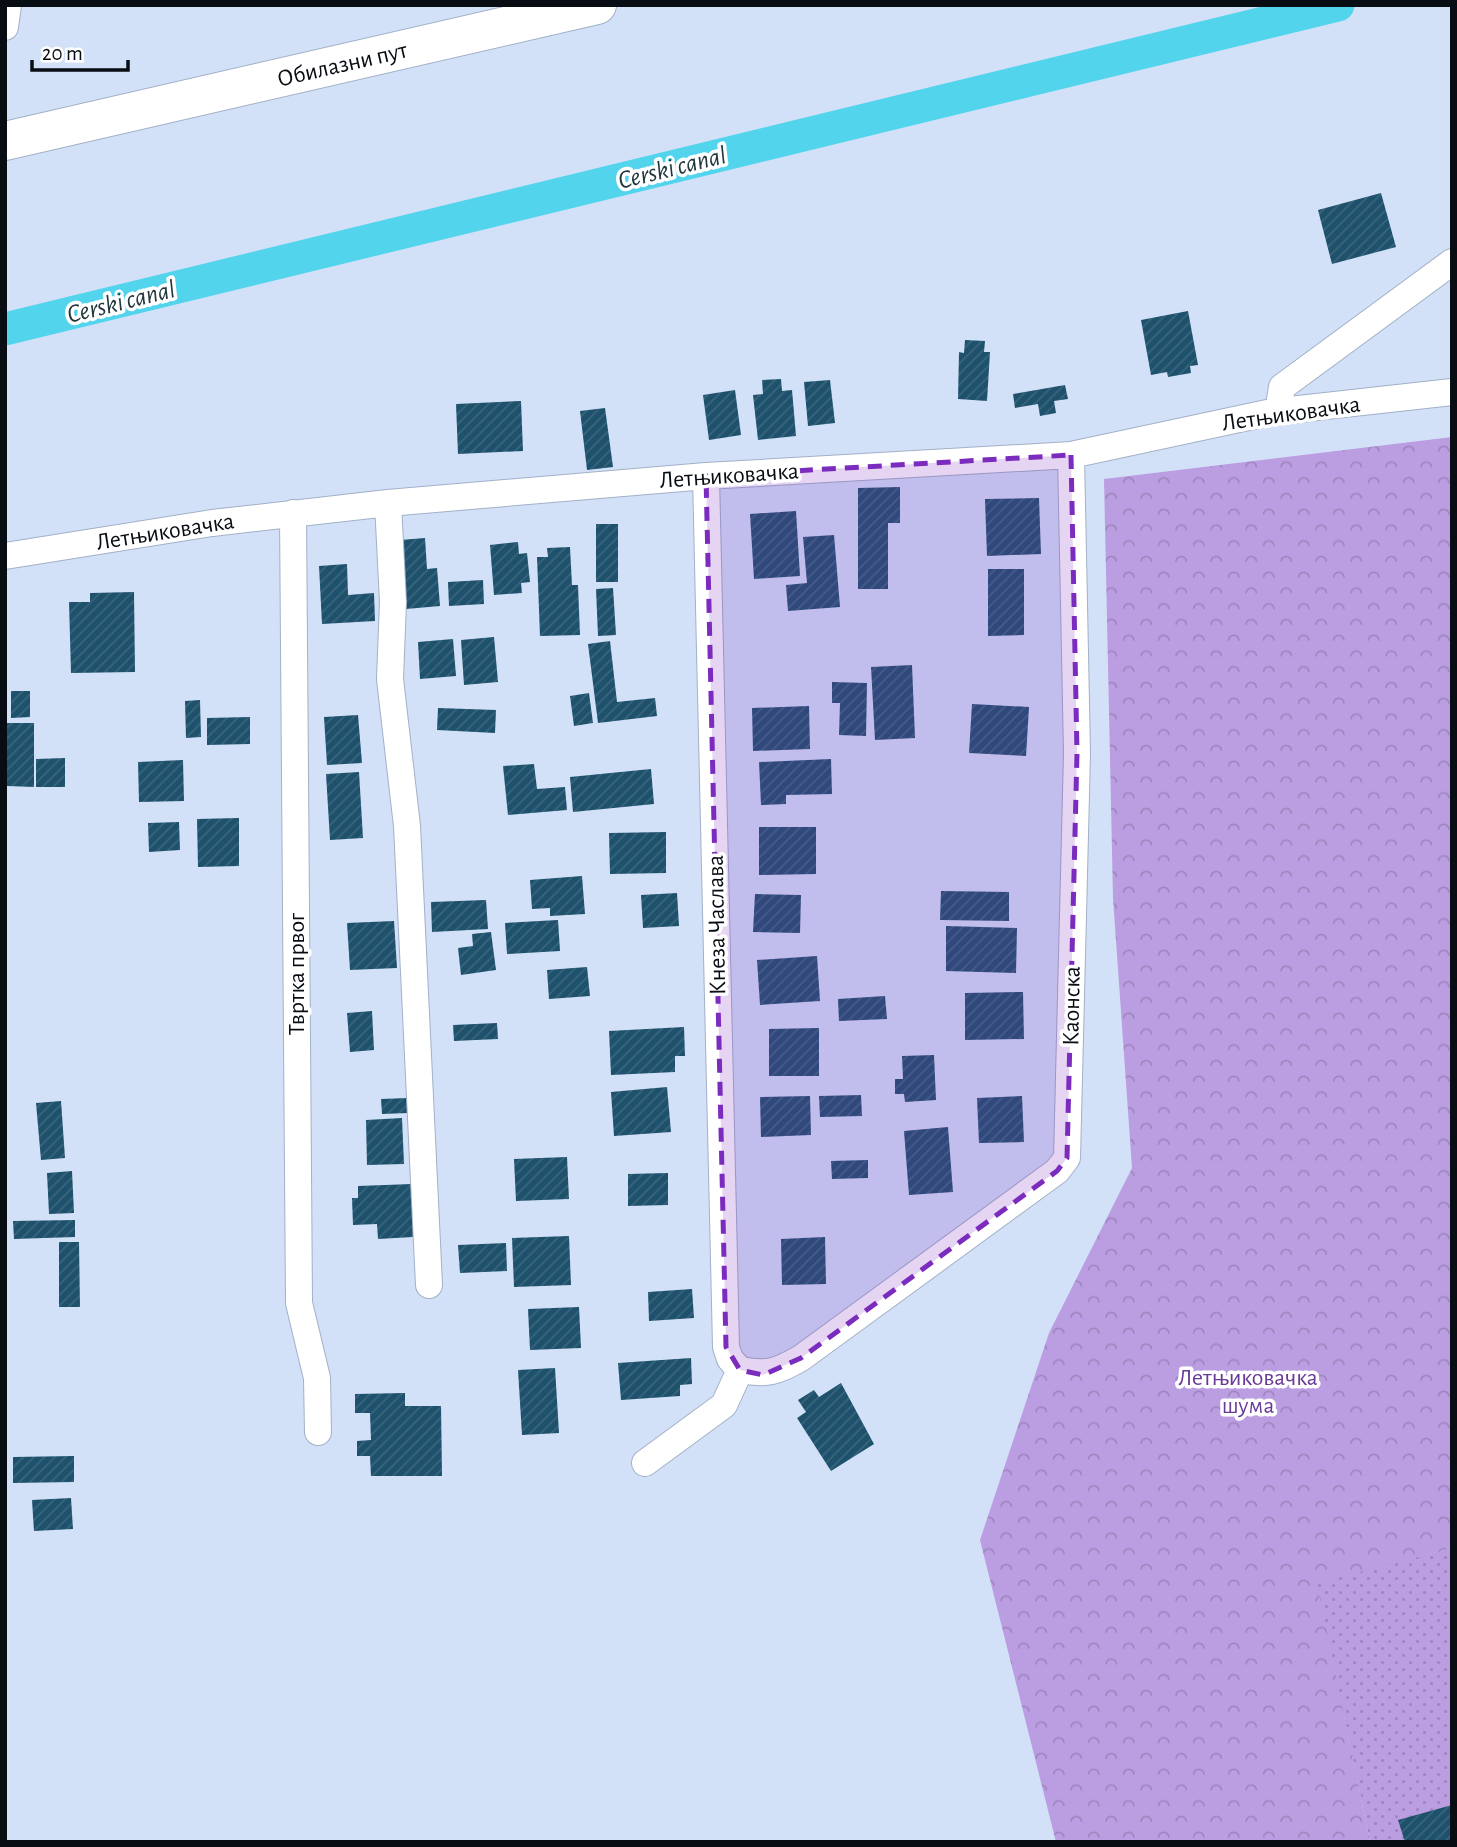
<svg xmlns="http://www.w3.org/2000/svg" width="1457" height="1847" font-family="'Alegreya Sans',sans-serif">
	<defs>
		<pattern id="grass-dots" width="8" height="8" patternUnits="userSpaceOnUse" patternTransform="scale(1.75)"><rect width="8" height="8" fill="#bb9de1"/><path d="M2 2h.1M6 6h.1" fill="none" stroke="#9f86c0" stroke-width="1.8" stroke-linecap="round"/></pattern>
		<pattern id="forest-crowns" width="20" height="18" patternUnits="userSpaceOnUse" patternTransform="scale(1.75)"><rect width="20" height="18" fill="#bb9de1"/><path d="M2 6a3 3 0 1 1 6 0M12 15a3 3 0 1 1 6 0" fill="none" stroke="#9f86c0"/></pattern>
		<pattern id="building-hatch" width="6" height="6" patternUnits="userSpaceOnUse" patternTransform="scale(1.75)"><rect width="6" height="6" fill="#1d516c"/><path d="M-1 1l2-2M0 6l6-6M5 7l2-2" fill="none" stroke="#3b657b"/></pattern>
	</defs>
	<rect width="100%" height="100%" fill="#d2e1f8"/>
	<!-- grass -->
	<path fill="url(#grass-dots)" d="M1452 1548V1842H1370L1316 1582Z"/>
	<!-- forest -->
	<path fill="url(#forest-crowns)" d="M1452 437V1548L1317 1583 1370 1842H1056L980 1540 1049 1333 1132 1168 1113 898 1104 479Z"/>
	<g fill="none" stroke-linecap="round" stroke-linejoin="round">
		<!-- canal -->
		<path stroke="#51d4ec" stroke-width="33" d="M5 329 1338 5"/>
	</g>
	<!-- building -->
	<path fill="url(#building-hatch)" d="M1381 193 1396 247 1332 264 1318 210Z
		M1188 311 1198 365 1190 366 1191 373 1168 377 1167 372 1151 375 1141 320Z
		M965 340 985 341 984 352H990L987 401 958 399 959 352 964 353Z
		M781 379 782 391 792 390 796 436 758 440 753 395 763 394 762 380Z
		M830 380 835 423 808 426 804 382Z
		M1065 385 1068 399 1054 401 1056 413 1040 416 1038 404 1015 408 1013 394Z
		M735 390 741 435 709 440 703 395Z
		M521 401 523 451 458 454 456 404Z
		M605 408 613 467 587 470 580 411Z
		M900 487V523H888V589H858V488Z
		M1039 498 1041 554 987 556 985 499Z
		M796 511 800 576 754 579 750 514Z
		M596 524H618V582H596Z
		M834 535 840 607 788 611 786 585 807 583 803 537Z
		M425 538 427 569 437 568 440 606 406 609 400 540Z
		M518 542 519 554 527 553 530 582 521 583 522 593 494 595 490 545Z
		M570 547 572 585H578L580 635 540 636 537 557H548L547 548Z
		M347 564 348 595 374 593 375 621 322 624 319 566Z
		M988 569H1024V635L988 636Z
		M483 580 484 604 449 606 448 582Z
		M613 588 616 635 598 636 596 589Z
		M134 592 135 672 71 673 69 602H90V593Z
		M494 637 498 682 464 685 461 640Z
		M453 639 456 676 420 679 418 642Z
		M610 641 617 702 655 698 657 716 598 723 588 644Z
		M912 665 915 738 875 740 871 667Z
		M832 682 867 683 866 736 839 735 840 703H832Z
		M11 691H30V717L11 718Z
		M589 693 593 723 574 726 570 696Z
		M200 700 201 737 186 738 185 701Z
		M972 704 1029 707 1026 756 969 753Z
		M809 706 810 749 753 751 752 708Z
		M438 708 496 710 495 733 437 730Z
		M358 715 362 763 327 765 324 717Z
		M250 717V744L207 745V718Z
		M7 723H34V787L7 786Z
		M65 758V787H36V759Z
		M831 759 832 794 786 795V804L761 805 759 762Z
		M183 760 184 801 139 802 138 762Z
		M534 764 537 789 565 787 567 810 508 815 503 766Z
		M651 769 654 804 573 812 570 777Z
		M359 772 363 838 330 840 326 774Z
		M239 818V866L198 867 197 819Z
		M179 822 180 850 149 852 148 823Z
		M759 827H816V874L759 875Z
		M666 832V873L610 874 609 833Z
		M582 876 585 914 550 916V908L532 909 530 880Z
		M941 891 1009 892V921L940 920Z
		M677 893 679 926 643 928 641 895Z
		M755 894 801 895 800 933 753 932Z
		M486 900 488 929 432 932 431 902Z
		M558 920 560 951 507 954 505 923Z
		M394 921 397 968 350 970 347 923Z
		M946 926 1017 928 1016 973 946 971Z
		M491 932 496 970 461 975 458 948 473 946 472 934Z
		M817 956 820 1001 760 1005 757 960Z
		M587 967 590 996 549 999 547 970Z
		M1023 992 1024 1039 965 1040V993Z
		M885 996 887 1019 839 1021 838 999Z
		M372 1011 374 1050 350 1052 347 1013Z
		M497 1023 498 1039 454 1041 453 1025Z
		M684 1027 685 1056H675V1072L611 1075 609 1031Z
		M819 1028V1076H769V1029Z
		M934 1055 936 1100 905 1102 904 1094H895V1079H903L902 1056Z
		M667 1087 671 1132 614 1136 611 1092Z
		M861 1095 862 1116 820 1117 819 1096Z
		M810 1096 811 1135 761 1137 760 1097Z
		M1022 1096 1024 1142 979 1143 977 1098Z
		M408 1098V1113L382 1114 381 1099Z
		M61 1101 65 1158 41 1160 36 1103Z
		M402 1118 404 1164 367 1165 366 1120Z
		M948 1127 953 1192 909 1195 904 1131Z
		M567 1157 569 1199 516 1201 514 1159Z
		M868 1160V1178L832 1179 831 1161Z
		M72 1171 74 1213 49 1214 47 1173Z
		M668 1173V1205L628 1206V1174Z
		M412 1184 413 1237 378 1239 377 1224 353 1225 352 1198H358V1186Z
		M75 1220V1237L14 1239 13 1221Z
		M569 1236 571 1285 514 1287 512 1238Z
		M825 1237 826 1284 782 1285 781 1239Z
		M59 1242H79L80 1307H59Z
		M506 1243 507 1271 460 1273 458 1245Z
		M692 1289 694 1318 649 1321 648 1292Z
		M579 1307 581 1348 530 1350 528 1309Z
		M691 1358 692 1384 680 1385V1396L621 1400 618 1363Z
		M555 1368 559 1433 522 1435 518 1370Z
		M841 1383 874 1444 831 1471 797 1418 806 1412 798 1400 814 1390 819 1397Z
		M405 1393V1406H441L442 1476H371L370 1456H357V1441L371 1440 370 1413H355V1394Z
		M74 1456V1482L13 1483V1457Z
		M71 1498 73 1529 34 1531 32 1500Z
		M1452 1805V1842H1405L1398 1820Z"/>
	<g fill="none" stroke-linecap="round" stroke-linejoin="round">
		<defs>
			<path id="street" d="M5 27 8 5
				M1278 412 1282 387 1452 262
				M706 476 726 1347 730 1359 740 1370
				M388 503 393 602 390 679 407 826 429 1285
				M293 513 299 1303 317 1378 318 1432
				M5 556 212 523 388 503 706 476 1071 455 1272 412 1452 392
				M740 1370C767 1375 777 1372 801 1358L1057 1171 1067 1158 1077 753 1071 455
				M645 1463 724 1405 740 1370"/>
			<path id="primary" d="M5 141 597 5"/>
		</defs>
		<!-- street casing -->
		<use href="#street" stroke="#a2b1c7" stroke-width="28"/>
		<!-- primary casing -->
		<use href="#primary" stroke="#a2b1c7" stroke-width="40"/>
		<!-- street -->
		<use href="#street" stroke="#fff" stroke-width="26"/>
		<!-- primary -->
		<use href="#primary" stroke="#fff" stroke-width="38"/>
	</g>
	<!-- marked area -->
	<path fill="#7b2cbf" fill-opacity="0.2" stroke="#7b2cbf" stroke-width="5" stroke-dasharray="14 9" stroke-linejoin="round" d="M1071 455 1077 753 1067 1158 1057 1171 801 1358 763 1375 740 1370 726 1347 706 476Z"/>
	<g text-anchor="middle" stroke-width="7" stroke-linejoin="round" paint-order="stroke">
		<!-- street labels -->
		<g font-size="24" fill="#080d14" stroke="#fff">
			<text transform="translate(342 64) rotate(-13)" y="8">Обилазни пут</text>
			<text transform="translate(1291 413) rotate(-8)" y="8">Летњиковачка</text>
			<text transform="translate(729 475) rotate(-4)" y="8">Летњиковачка</text>
			<text transform="translate(165 531) rotate(-9)" y="8">Летњиковачка</text>
			<text transform="translate(716 925) rotate(-91)" y="8">Кнеза Часлава</text>
			<text transform="translate(296 974) rotate(-90)" y="8">Твртка првог</text>
			<text transform="translate(1071 1006) rotate(-89)" y="8">Каонска</text>
		</g>
		<!-- park labels -->
		<g font-size="24" fill="#693b98" stroke="#fff">
			<text x="1248" y="1385">Летњиковачка<tspan x="1248" dy="28">шума</tspan></text>
		</g>
		<!-- water labels -->
		<g font-size="26" font-style="italic" fill="#22383d" stroke="#fff">
			<text transform="translate(672 167) rotate(-14)" y="9">Cerski canal</text>
			<text transform="translate(121 301) rotate(-14)" y="9">Cerski canal</text>
		</g>
	</g>
	<!-- border -->
	<rect width="1457" height="1847" fill="none" stroke="#080d14" stroke-width="14"/>
	<!-- scale -->
	<path d="M32 60v10h96v-10" fill="none" stroke="#080d14" stroke-width="3.5"/>
	<text x="42" y="60" font-size="21" fill="#080d14" stroke="#ffffff" stroke-width="5" paint-order="stroke">20 m</text>
</svg>
